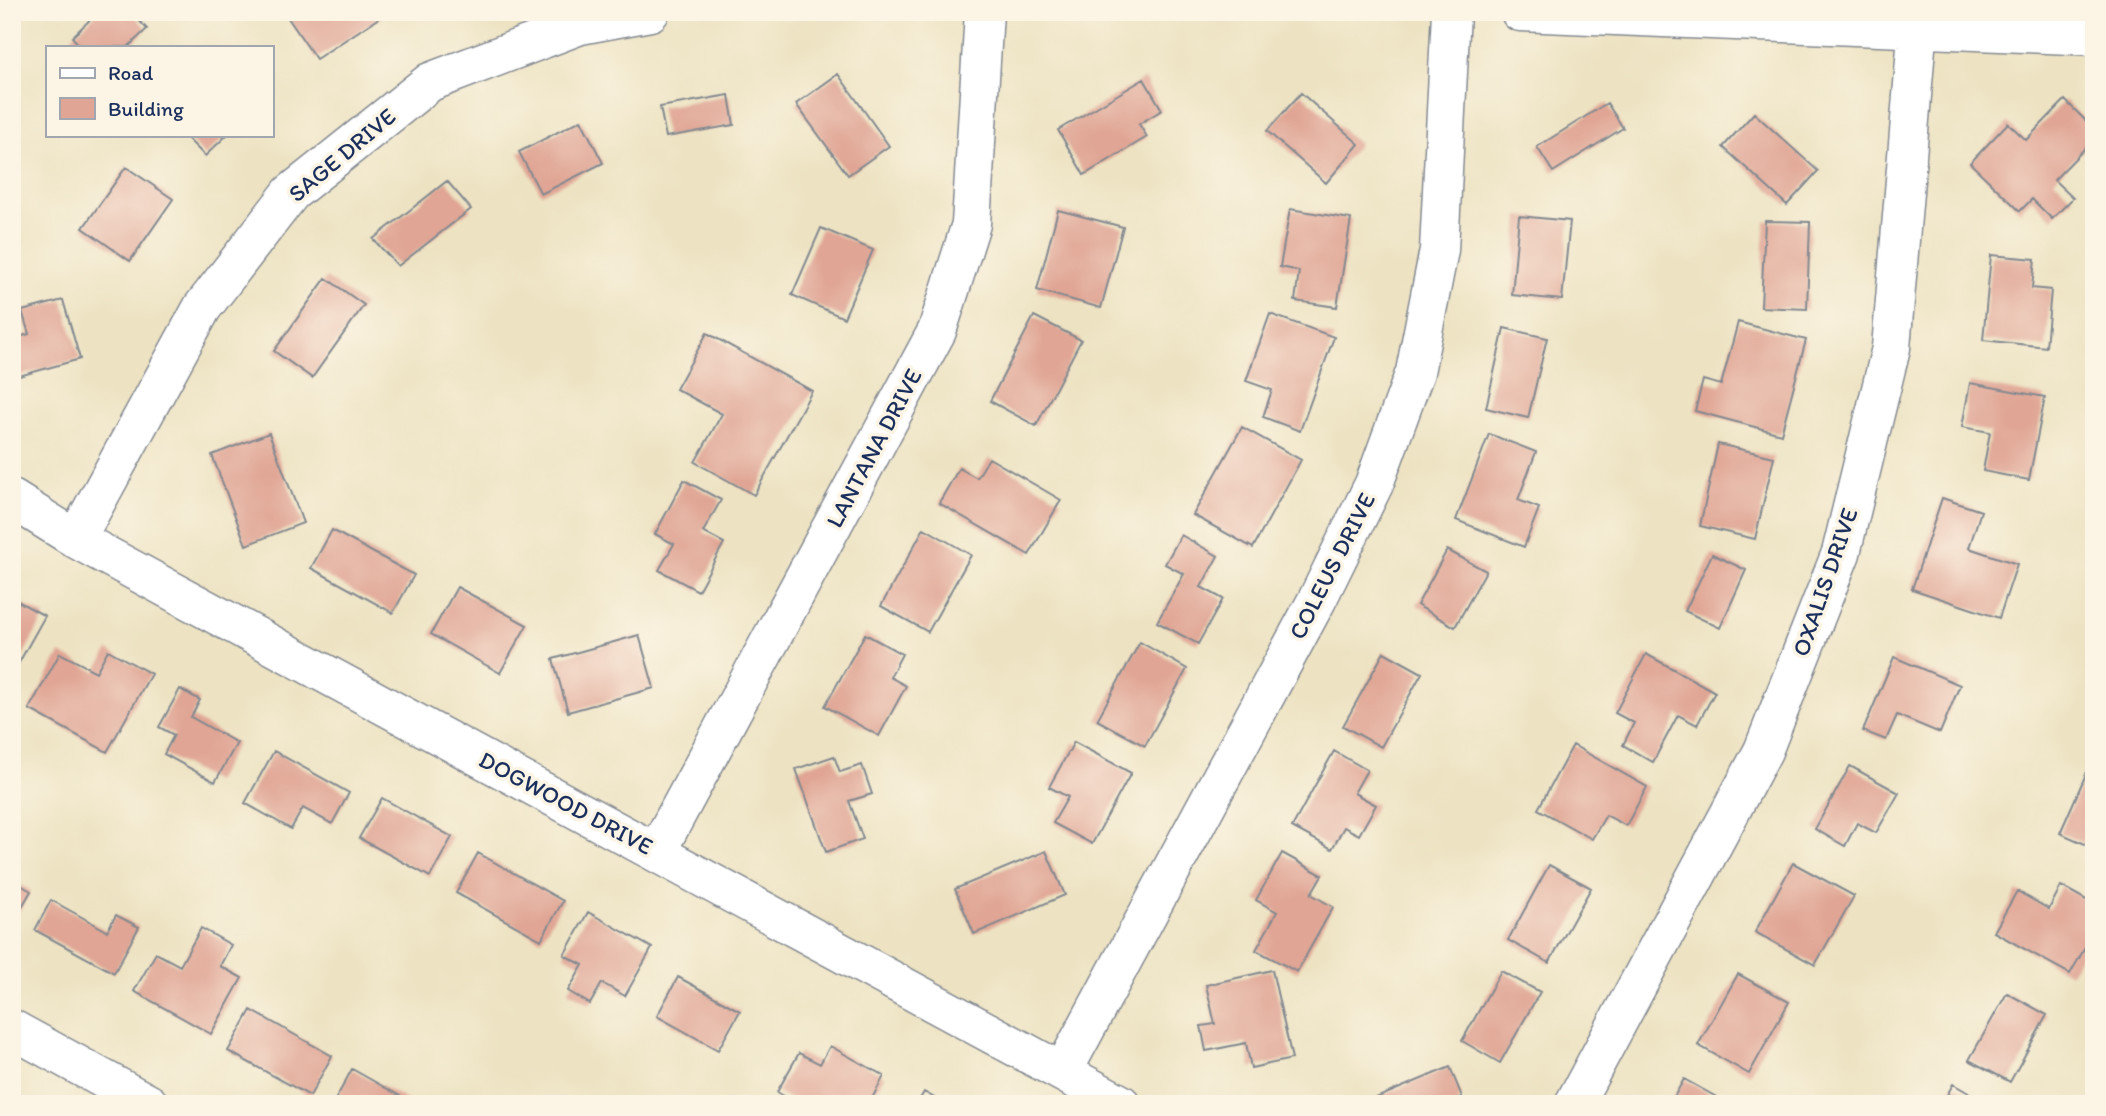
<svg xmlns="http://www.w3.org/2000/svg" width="2106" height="1116" font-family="Itim,sans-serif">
	<rect width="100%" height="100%" fill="#fcf5e5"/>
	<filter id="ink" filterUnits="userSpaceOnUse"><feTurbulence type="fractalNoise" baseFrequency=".0143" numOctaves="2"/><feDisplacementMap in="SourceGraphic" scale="14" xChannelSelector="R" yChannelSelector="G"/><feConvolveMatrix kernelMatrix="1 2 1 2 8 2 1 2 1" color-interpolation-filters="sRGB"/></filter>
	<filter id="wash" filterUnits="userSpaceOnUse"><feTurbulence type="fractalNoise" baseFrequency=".00686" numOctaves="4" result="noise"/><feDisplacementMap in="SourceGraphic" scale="28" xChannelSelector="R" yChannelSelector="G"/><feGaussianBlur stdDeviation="1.57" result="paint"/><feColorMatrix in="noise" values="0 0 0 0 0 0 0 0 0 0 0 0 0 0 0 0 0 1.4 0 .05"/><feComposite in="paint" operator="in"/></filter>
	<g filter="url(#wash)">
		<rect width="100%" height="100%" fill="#ede3c3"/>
		<g id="blocks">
			<!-- building -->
			<path fill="#e0a594" d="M98 12H131L147 29 128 47H81L72 37Z
				M284 12H379L382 16 316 59Z
				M838 74 889 146 848 175 796 104Z
				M1144 79 1162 110 1139 124 1147 137 1084 175 1058 130Z
				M1301 93 1359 144 1326 183 1267 131Z
				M729 95 734 125 666 137 660 107Z
				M2065 100 2094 129V139L2054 180 2073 198 2052 219 2032 199 2020 211 1970 163 2008 123 2026 140Z
				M1607 103 1623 128 1553 172 1537 147Z
				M1754 113 1818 171 1787 205 1723 147Z
				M581 120 603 163 541 194 519 152Z
				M184 135H227L205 156Z
				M126 167 173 199 130 261 83 228Z
				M447 181 471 209 398 266 373 239Z
				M1290 209 1351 219 1337 307 1295 301 1299 271 1280 267Z
				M1058 210 1123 227 1101 308 1037 290Z
				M1519 216 1570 221 1562 300 1512 295Z
				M1765 221 1810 222 1807 309 1761 307Z
				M821 228 873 250 844 318 792 295Z
				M1991 255 2035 259 2032 288 2051 290 2046 347 1983 340Z
				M326 278 364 305 312 378 274 351Z
				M63 300 80 359 12 378V339L29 334 22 311Z
				M1270 314 1334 337 1300 431 1263 417 1272 390 1246 381Z
				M1034 316 1081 340 1036 426 990 401Z
				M1738 322 1806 340 1781 434 1695 411 1703 380 1721 385Z
				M1504 328 1547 338 1528 418 1486 408Z
				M707 333 812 391 754 495 695 462 722 414 676 389Z
				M1970 383 2045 397 2029 480 1983 471 1990 432 1962 427Z
				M1242 427 1301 460 1253 548 1193 515Z
				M269 433 303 523 246 545 212 455Z
				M1489 434 1536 452 1518 500 1539 508 1524 547 1456 520Z
				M1718 444 1774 457 1755 539 1700 526Z
				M989 458 1061 500 1029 555 939 503 959 468 977 478Z
				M684 480 721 500 703 532 724 543 698 591 659 570 674 544 655 534Z
				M1942 498 1981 511 1969 548 2017 564 1999 618 1912 589Z
				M924 528 971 555 928 632 881 606Z
				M332 530 414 575 393 613 311 568Z
				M1181 535 1218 556 1201 587 1223 599 1198 644 1157 622 1184 574 1165 564Z
				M1447 550 1486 571 1455 627 1417 605Z
				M1712 554 1746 570 1720 628 1685 611Z
				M457 587 527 625 500 673 431 634Z
				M12 598 45 616 16 668 12 666Z
				M865 634 902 654 890 677 906 686 879 736 825 706Z
				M639 635 654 688 568 712 553 659Z
				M1140 642 1187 669 1145 746 1097 720Z
				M108 650 151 674 107 752 29 709 60 653 96 672Z
				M1384 652 1422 673 1381 747 1343 726Z
				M1646 654 1715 692 1697 725 1678 715 1653 762 1623 745 1634 723 1615 713Z
				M1894 657 1960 685 1940 733 1897 715 1886 740 1863 731Z
				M180 689 200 700 191 717 237 743 215 782 164 754 174 735 159 727Z
				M1074 742 1131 773 1092 844 1053 823 1068 797 1049 787Z
				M1573 745 1647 787 1626 826 1606 815 1592 839 1538 809Z
				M274 751 349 793 332 824 303 808 291 829 245 803Z
				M1334 751 1367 770 1354 793 1376 805 1359 835 1344 827 1332 849 1292 827Z
				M834 756 840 772 862 765 872 794 849 801 863 839 826 852 796 769Z
				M2094 756V848L2060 833Z
				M1850 766 1899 793 1876 833 1857 823 1845 846 1815 829Z
				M382 798 452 837 430 877 359 838Z
				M1046 851 1065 895 974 934 955 889Z
				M478 853 563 901 541 940 456 893Z
				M1282 853 1322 875 1311 894 1333 907 1297 972 1256 950 1277 912 1256 900Z
				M1793 863 1854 896 1815 965 1755 932Z
				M1549 865 1591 888 1549 963 1508 940Z
				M12 880 31 891 12 924Z
				M2061 886 2094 904V932L2070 974 1994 932 2017 891 2049 909Z
				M51 900 107 931 116 915 139 927 114 973 35 930Z
				M588 912 652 948 625 996 602 983 590 1004 568 991 583 965 564 955Z
				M201 928 231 945 220 966 242 978 211 1034 134 991 156 953 180 966Z
				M1272 970 1292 1059 1251 1068 1246 1043 1206 1051 1201 1026 1215 1024 1206 985Z
				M1501 971 1540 992 1500 1063 1462 1041Z
				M1738 974 1789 1002 1749 1074 1698 1045Z
				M678 977 740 1011 718 1050 657 1016Z
				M2007 993 2047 1015 2010 1082 1969 1060Z
				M251 1010 332 1056 310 1096 228 1051Z
				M830 1046 884 1076 869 1104H798L777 1092 799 1053 820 1064Z
				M1450 1067 1462 1097 1457 1099 1459 1104H1362Z
				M352 1069 414 1104H333Z
				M1684 1079 1729 1104H1670Z
				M1953 1084 1988 1104H1942Z
				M924 1092 945 1104H917Z"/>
		</g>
	</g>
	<g filter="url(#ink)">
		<use href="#blocks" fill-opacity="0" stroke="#848990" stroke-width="2"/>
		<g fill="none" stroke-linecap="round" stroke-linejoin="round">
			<defs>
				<path id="minor" d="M1520 12 2094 36
					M12 499 76 539 1121 1104
					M76 539 202 308 291 193 430 82 580 25 650 12
					M657 851 937 331 971 224 984 12
					M12 1029 149 1104
					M1063 1071 1317 600 1374 484 1415 372 1439 250 1451 12
					M1574 1104 1763 751 1841 553 1891 348 1919 12"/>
			</defs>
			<!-- minor casing -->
			<use href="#minor" stroke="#848990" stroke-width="41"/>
			<!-- minor -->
			<use href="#minor" stroke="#fff" stroke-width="38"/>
		</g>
	</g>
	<g text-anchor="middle" stroke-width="7" stroke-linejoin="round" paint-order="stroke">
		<!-- street labels -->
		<g font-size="24" fill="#1b2f5e" stroke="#fcf5e5">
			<text transform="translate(342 155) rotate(-40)" y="8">SAGE DRIVE</text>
			<text transform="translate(874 448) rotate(-62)" y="8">LANTANA DRIVE</text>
			<text transform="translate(1332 566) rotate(-63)" y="8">COLEUS DRIVE</text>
			<text transform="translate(1825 582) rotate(-71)" y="8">OXALIS DRIVE</text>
			<text transform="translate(566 803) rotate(28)" y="8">DOGWOOD DRIVE</text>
		</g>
	</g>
	<!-- margin -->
	<rect width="2106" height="1116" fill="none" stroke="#fcf5e5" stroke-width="42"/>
	<!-- legend -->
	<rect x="46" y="46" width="228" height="91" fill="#fcf5e5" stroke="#a2a6af" stroke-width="2"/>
	<rect x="60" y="68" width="35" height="10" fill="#ffffff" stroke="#a2a6af" stroke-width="2"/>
	<text x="108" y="80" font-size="21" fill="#1b2f5e">Road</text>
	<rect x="60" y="98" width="35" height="21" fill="#e0a594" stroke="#a2a6af" stroke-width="2"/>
	<text x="108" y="116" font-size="21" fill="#1b2f5e">Building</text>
</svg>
